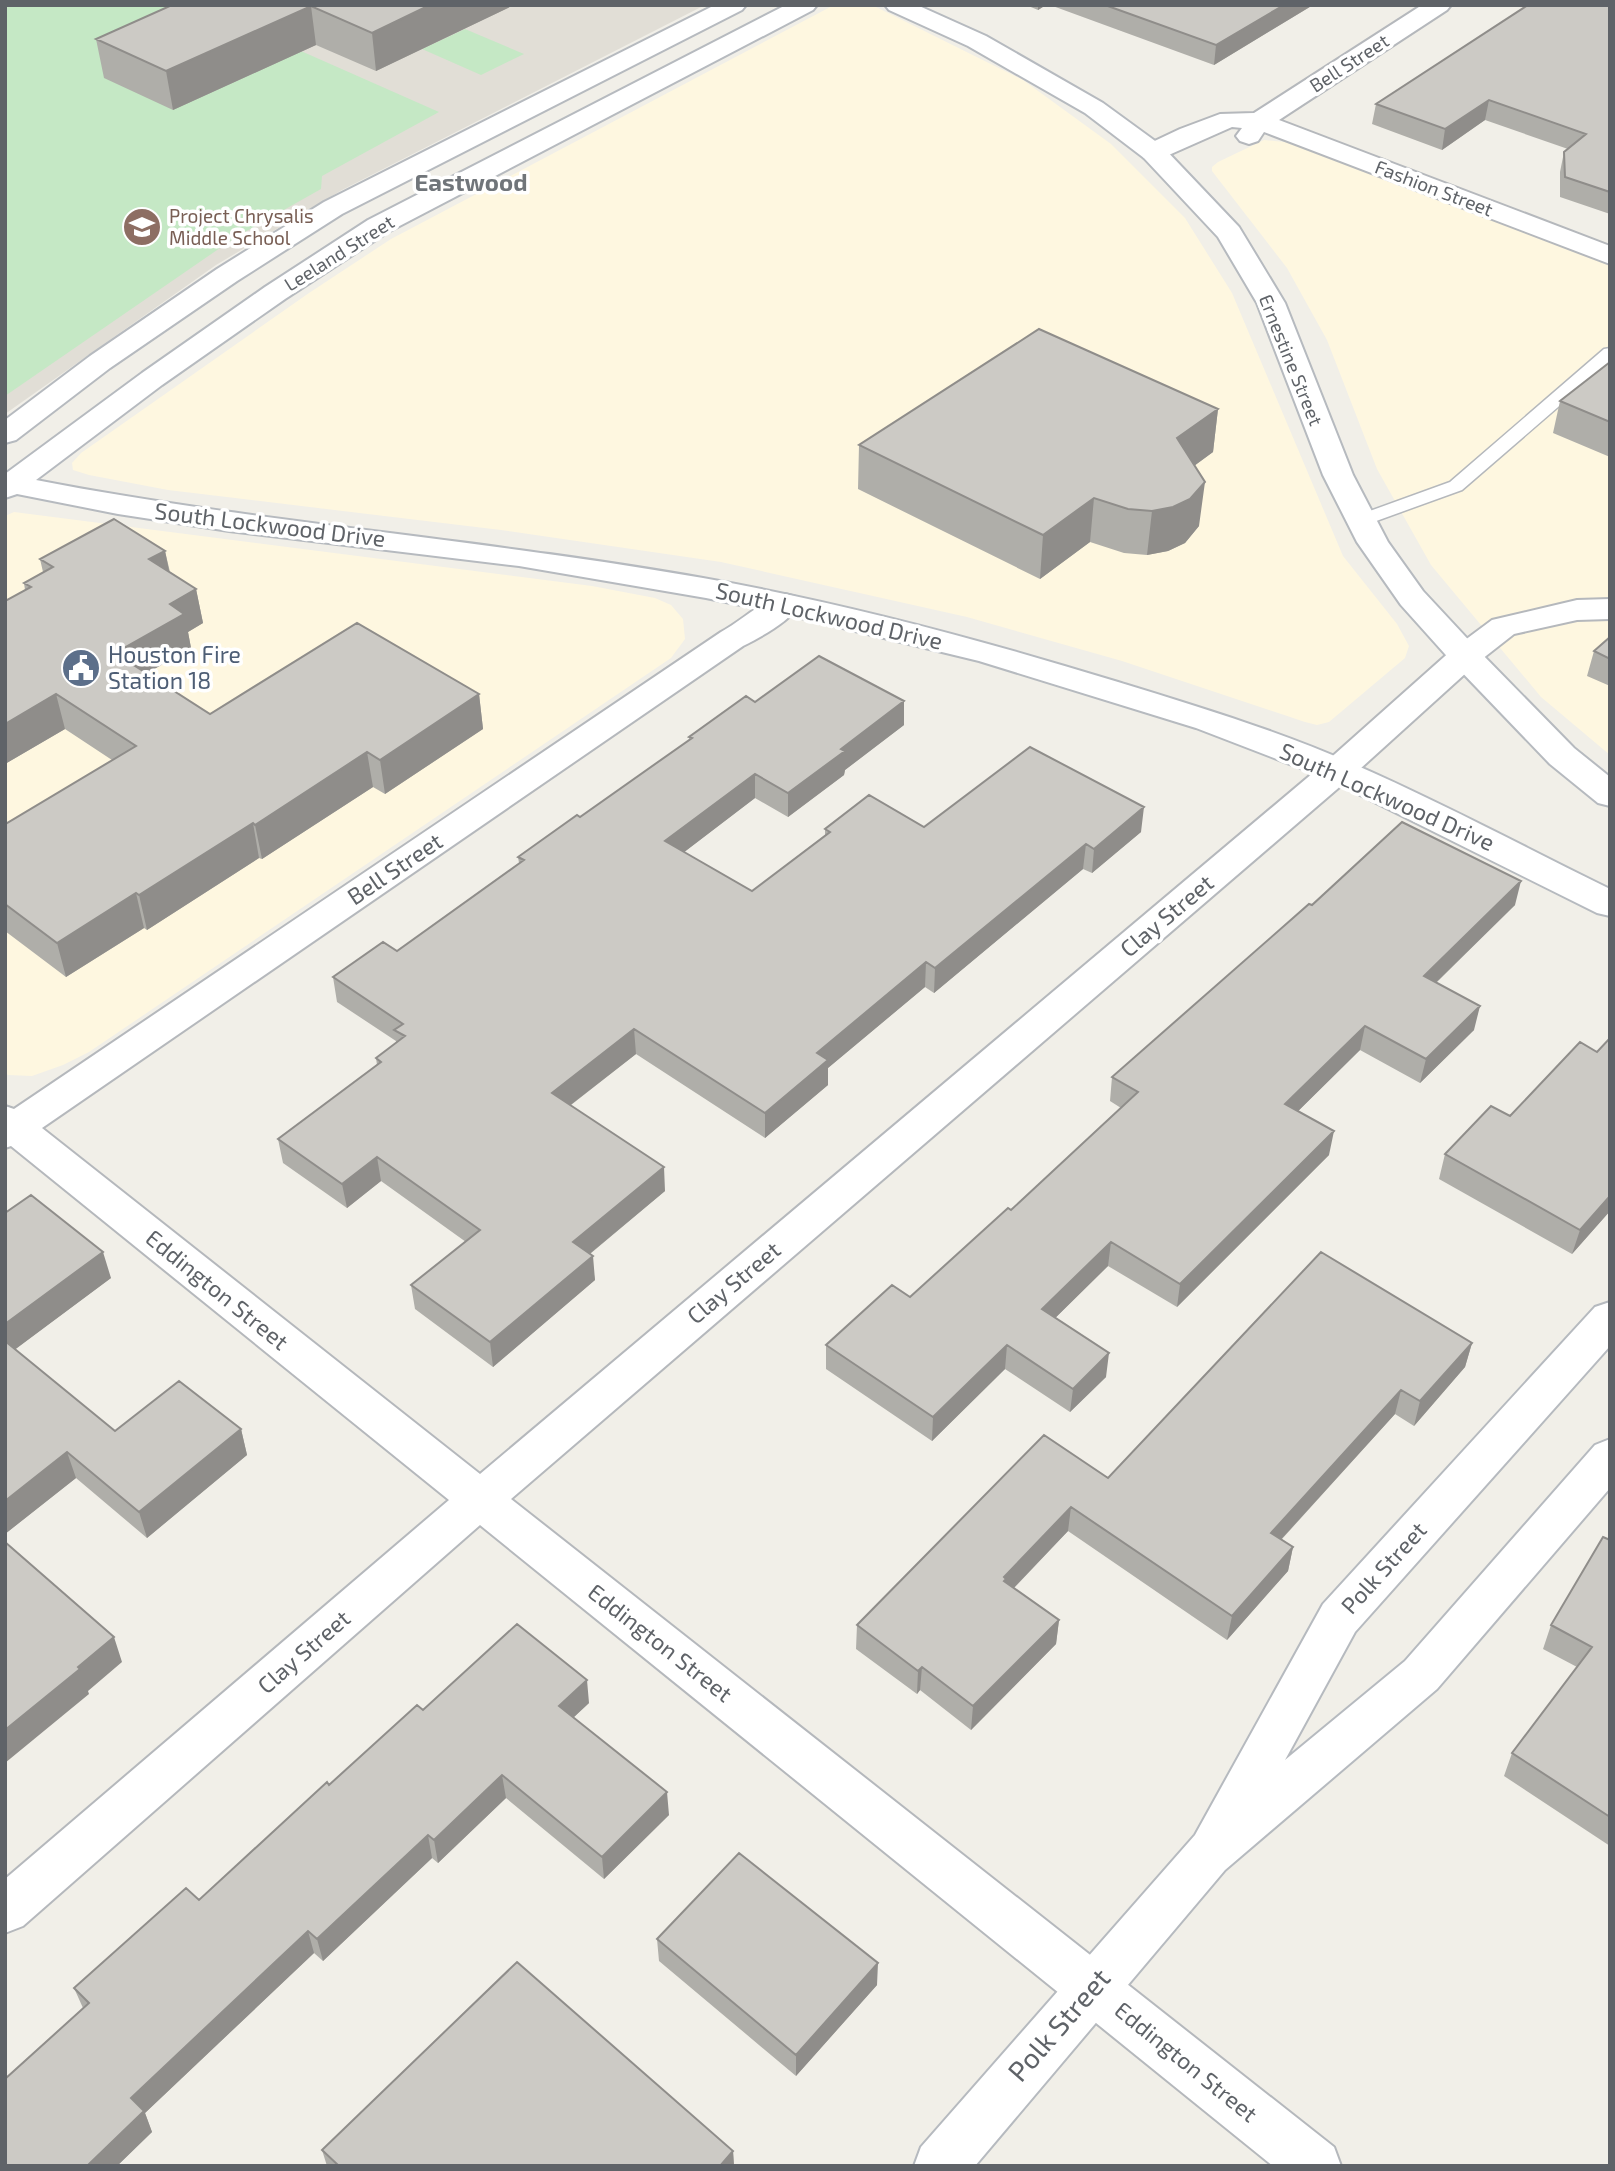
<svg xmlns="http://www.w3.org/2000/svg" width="1615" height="2171" font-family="'Exo 2',sans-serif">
	<rect width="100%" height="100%" fill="#f1efe8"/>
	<!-- commercial -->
	<path fill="#fef7e0" d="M834 5H872L1023 80 1111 144 1185 218 1232 293 1343 556 1397 624 1409 646 1405 658 1329 722 1317 725 1305 722 1122 661 967 617 721 562 501 530 168 490 89 475 73 470 72 463 81 453 309 293 391 239Z
		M1264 140 1294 143 1610 264V755L1541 697 1431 565 1377 469 1327 340 1287 268 1212 171V167L1218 162Z
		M14 512 592 586 655 598 671 605 683 619 685 639 671 658 89 1052 63 1065 32 1076 8 1075 5 1072V516Z"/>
	<!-- education -->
	<path fill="#e1ded6" d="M5 5H705L342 190 216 265 5 414Z"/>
	<!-- green -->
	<path fill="#c5e8c5" d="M5 5H197L439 112 322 176 321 189 236 237 5 396Z
		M465 29 524 54 481 75 422 49Z"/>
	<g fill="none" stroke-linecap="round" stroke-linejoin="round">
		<defs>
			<path id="service" d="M1610 348V362L1462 490 1368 524H1356L1353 520 1356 516 1450 482 1604 349Z"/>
			<path id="minor" d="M1422 5H1451L1447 10 1279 120 1610 246V264L1264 132 1258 141 1249 144 1240 141 1236 136 1242 128 1232 127 1162 158 1153 160 1144 158 1140 152 1144 146 1180 129 1220 114 1254 113Z
				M785 594 796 597 801 604C788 622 763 636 743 646L42 1128 480 1474 1326 762 1453 649 1492 620 1577 600 1610 599V619L1577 620 1514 634 1477 663 1350 778 511 1499 1334 2147 1341 2166H1273L480 1525 23 1926 5 1933V1879L449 1500 11 1146 5 1148V1106L14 1109 721 632C742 621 762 600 785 594Z"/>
			<path id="secondary" d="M715 5H746L742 10 342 214 237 281 110 368 16 440 5 443V420L90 356 217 269 324 202Z
				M786 5H817L813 10 388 232 285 299 162 385 36 480C257 523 482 539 703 578 844 603 982 640 1118 682 1196 706 1276 730 1351 763 1439 801 1524 847 1610 889V916L1597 913 1326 778 1196 728 979 661 785 614 706 598 519 566 229 531 118 514 17 494 5 498V474L142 373 265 287 368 220Z
				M885 5H917L986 36 1103 103 1162 146 1239 227 1285 303 1353 475 1388 542 1423 591 1477 649 1574 748 1610 777V806L1598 803 1550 764 1453 663 1401 605 1357 542 1323 475 1257 303 1218 237 1144 158 1085 113 968 46 889 10Z
				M1610 1302V1346L1355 1632 1285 1760 1405 1661 1595 1445 1610 1439V1488L1437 1689 1225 1870 975 2166H914L921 2147 1195 1835 1323 1604 1595 1307Z"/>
		</defs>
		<!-- service casing -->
		<use href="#service" stroke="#b5b8bc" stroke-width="3"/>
		<!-- minor casing -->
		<use href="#minor" stroke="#b5b8bc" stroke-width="4"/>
		<!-- secondary casing -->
		<use href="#secondary" stroke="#b6babf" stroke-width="4"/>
		<!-- service -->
		<use href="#service" fill="#fff" fill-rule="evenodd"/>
		<!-- minor -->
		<use href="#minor" fill="#fff" fill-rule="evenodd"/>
		<!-- secondary -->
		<use href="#secondary" fill="#fff" fill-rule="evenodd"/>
	</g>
	<!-- wall -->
	<path fill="#afaea9" d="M172 5H514L376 71 316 45 173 110 104 78 96 39Z
		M1026 5H1046L1038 10Z
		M1050 5H1313L1214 65Z
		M1610 5V214L1560 197V172L1564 152 1568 149 1485 120 1442 150 1372 124 1376 104Z
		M1610 362V457L1553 433 1560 401Z
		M1218 409 1213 452 1194 466 1199 526 1185 543 1168 551 1147 555 1124 553 1090 542 1040 579 858 489 859 445Z
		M165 551 170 572 196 589 203 623 188 632 191 648 147 673 210 714 479 694 483 729 385 794 373 787 262 859 259 858 147 930 144 928 66 977 5 931V822L7 823 112 760 65 729 5 764V601L25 590 24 583 43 572 40 559Z
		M1610 637V686L1587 676 1594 651Z
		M755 702 904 725 845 770 844 775 788 817 755 798 684 852 752 891 825 835V829L924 827 1141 832 1092 873 1083 869 934 993 925 987 828 1068V1085L765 1138 636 1054 571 1105 665 1191 590 1254 595 1280 493 1367 415 1309 411 1285 466 1242 381 1181 347 1208 283 1163 278 1139 377 1065 376 1058 396 1043V1041L337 1002 333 977 397 951 519 863 518 857 580 817 689 741V737Z
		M1312 905H1515L1436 983 1474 1030 1420 1083 1360 1050 1298 1111 1329 1155 1177 1307 1108 1266 1055 1318 1106 1377 1070 1412 1005 1369 932 1441 826 1369V1345L910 1297 1011 1210 1121 1108 1110 1101 1112 1077Z
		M1610 1038V1211L1572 1254 1439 1179 1445 1154 1510 1116 1597 1052Z
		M5 1213 111 1278 15 1349 115 1431 241 1429 247 1455 147 1538 76 1478 5 1534Z
		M1472 1343 1465 1367 1414 1426 1395 1414 1282 1539 1293 1547 1288 1571 1227 1640 1068 1531 1014 1588 1059 1620 1056 1644 971 1730 920 1690 917 1694 856 1649 857 1625 1108 1478Z
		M1610 1540V1846L1504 1776 1512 1753 1577 1667 1543 1649 1551 1625Z
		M589 1703 573 1718 669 1815 604 1879 506 1798 438 1863 432 1858 323 1961 314 1953 145 2113 152 2132 117 2166H5L83 2008 74 1988 199 1900 329 1785 423 1710Z
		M657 1939 877 1985 796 2076 659 1961Z
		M322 2150 733 2151 734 2166H327Z"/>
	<!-- shaded-wall -->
	<path fill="#8f8d8a" d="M430 5H514L376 71 372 33Z
		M1038 5H1046L1038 10Z
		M1284 5H1313L1214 65 1216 45Z
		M311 6 316 45 173 110 166 71Z
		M1489 100 1485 120 1442 150 1445 129Z
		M1218 409 1213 452 1172 482 1177 438Z
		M1205 482 1199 526 1185 543 1168 551 1147 555 1152 511Z
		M1094 498 1090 542 1040 579 1043 535Z
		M165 551 172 585 149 559Z
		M196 589 203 623 188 632 191 648 123 687 115 653 170 604Z
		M56 694 65 729 5 764V724Z
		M479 694 483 729 385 794 380 760Z
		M904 701V725L845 770 844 775 788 817V793L841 749Z
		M367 752 373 787 262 859 255 825Z
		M755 774V798L666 866 665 841Z
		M1144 807 1141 832 1092 873 1094 849Z
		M253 823 259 858 147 930 139 895Z
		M1086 844 1083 869 934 993 935 968Z
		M1521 881 1515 905 1418 1000 1424 976Z
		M136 893 144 928 66 977 57 943Z
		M926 962 925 987 828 1068V1085L765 1138V1113L817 1053Z
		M1480 1006 1474 1030 1420 1083 1426 1059Z
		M1365 1026 1360 1050 1281 1128 1285 1104Z
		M634 1029 636 1054 555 1117 552 1093Z
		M1334 1131 1329 1155 1177 1307 1180 1284Z
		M377 1157 381 1181 347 1208 342 1184Z
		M664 1167 665 1191 575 1266 573 1242Z
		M1610 1196V1211L1572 1254 1580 1230Z
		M1111 1242 1108 1266 1040 1333 1042 1309Z
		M103 1252 111 1278 5 1357V1324Z
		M593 1256 595 1280 493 1367 490 1342Z
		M1472 1343 1465 1367 1414 1426 1420 1401Z
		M1007 1345 1005 1369 932 1441 933 1417Z
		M1109 1353 1106 1377 1070 1412 1073 1389Z
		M1401 1390 1395 1414 1266 1556 1271 1533Z
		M241 1429 247 1455 147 1538 139 1512Z
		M67 1452 76 1478 5 1534V1501Z
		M1071 1507 1068 1531 1005 1597 1004 1577Z
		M1293 1547 1288 1571 1227 1640 1232 1616Z
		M1059 1620 1056 1644 971 1730 973 1706Z
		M114 1637 122 1662 88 1691 89 1694 5 1763V1730L78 1667Z
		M922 1667 920 1690 917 1694 918 1671Z
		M587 1680 589 1703 561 1729 559 1706Z
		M502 1775 506 1798 438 1863 434 1840Z
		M667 1792 669 1815 604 1879 602 1857Z
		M428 1835 432 1858 323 1961 317 1939Z
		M308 1931 314 1953 145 2113 152 2132 117 2166H87L131 2098Z
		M878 1963 877 1985 796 2076V2055Z
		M733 2151 734 2166H720Z"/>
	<!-- building -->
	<path fill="#cccac5" stroke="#8f8d8a" stroke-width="2" d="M172 5H430L372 33 311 6 166 71 96 39Z
		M1105 5H1284L1216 45Z
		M1528 5H1610V192L1565 177 1564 152 1586 134 1489 100 1445 129 1376 104Z
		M1039 329 1218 409 1177 438 1205 482 1190 499 1173 507 1152 511 1128 509 1094 498 1043 535 859 445Z
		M1610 362V422L1560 401Z
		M114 519 165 551 149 559 196 589 170 604 184 614 115 653 210 714 357 623 479 694 380 760 367 752 255 825 253 823 139 895 136 893 57 943 5 904V822L7 823 136 746 56 694 5 724V601L31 587 24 583 53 567 40 559Z
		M1610 637V659L1594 651Z
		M819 656 904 701 841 749 845 751 788 793 755 774 665 841 752 891 830 832 825 829 869 795 924 827 1030 747 1144 807 1094 849 1086 844 935 968 926 962 817 1053 828 1060 765 1113 634 1029 552 1093 664 1167 573 1242 593 1256 490 1342 411 1285 480 1230 377 1157 342 1184 278 1139 381 1062 376 1058 405 1036 394 1030 403 1024 333 977 383 942 397 951 524 860 518 857 577 815 580 817 692 738 689 737 746 696 755 702Z
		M1402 822 1521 881 1424 976 1480 1006 1426 1059 1365 1026 1285 1104 1334 1131 1180 1284 1111 1242 1042 1309 1109 1353 1073 1389 1007 1345 933 1417 826 1345 892 1285 910 1297 1008 1208 1011 1210 1138 1092 1112 1077 1309 904 1312 905Z
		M1610 1038V1196L1580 1230 1445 1154 1491 1106 1510 1116 1580 1042 1597 1052Z
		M31 1195 103 1252 5 1324V1213Z
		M1321 1252 1472 1343 1420 1401 1401 1390 1271 1533 1293 1547 1232 1616 1071 1507 1004 1577 1006 1579 1004 1581 1059 1620 973 1706 922 1667 918 1671 857 1625 1044 1435 1108 1478Z
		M5 1341 115 1431 179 1381 241 1429 139 1512 67 1452 5 1501Z
		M1603 1537 1610 1540V1817L1512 1753 1592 1647 1551 1625Z
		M5 1542 114 1637 78 1667 80 1669 5 1730Z
		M517 1624 587 1680 559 1706 667 1792 602 1857 502 1775 434 1840 428 1835 317 1939 308 1931 131 2098 144 2111 87 2166H5V2079L89 2003 74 1988 186 1888 199 1900 327 1782 329 1785 417 1705 423 1710Z
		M739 1853 878 1963 796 2055 657 1939Z
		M517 1962 733 2151 720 2166H339L322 2150Z"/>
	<!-- icons -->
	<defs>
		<symbol id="school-disc" viewBox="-11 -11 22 22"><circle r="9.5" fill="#8d6e63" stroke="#fff"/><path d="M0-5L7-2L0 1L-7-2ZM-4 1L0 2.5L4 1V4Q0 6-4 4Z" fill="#fff"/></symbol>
		<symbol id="civic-disc" viewBox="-11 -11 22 22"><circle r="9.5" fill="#5c6f8a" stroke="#fff"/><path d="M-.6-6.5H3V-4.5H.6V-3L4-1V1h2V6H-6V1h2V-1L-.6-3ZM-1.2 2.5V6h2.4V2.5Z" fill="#fff"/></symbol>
	</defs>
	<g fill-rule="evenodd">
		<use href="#school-disc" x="120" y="205" width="44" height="44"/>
		<use href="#civic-disc" x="59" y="646" width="44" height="44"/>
	</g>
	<g text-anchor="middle" stroke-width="7" stroke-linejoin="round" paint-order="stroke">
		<!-- far-street labels -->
		<g font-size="19" fill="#5f6368" stroke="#fff">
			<text transform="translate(1349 63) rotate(-33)" y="7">Bell Street</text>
			<text transform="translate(1434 188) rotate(21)" y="7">Fashion Street</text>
			<text transform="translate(339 253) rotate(-32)" y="7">Leeland Street</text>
			<text transform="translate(1291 360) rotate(68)" y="7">Ernestine Street</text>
		</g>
		<!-- far-education labels -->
		<g font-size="19" fill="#785e54" stroke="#fff" text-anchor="start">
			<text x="169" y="223">Project Chrysalis<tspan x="169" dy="22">Middle School</tspan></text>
		</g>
		<!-- street labels -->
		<g font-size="23" fill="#5f6368" stroke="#fff">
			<text transform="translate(270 525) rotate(7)" y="8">South Lockwood Drive</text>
			<text transform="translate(829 616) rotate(13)" y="8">South Lockwood Drive</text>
			<text transform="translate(1387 797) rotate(24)" y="8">South Lockwood Drive</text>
			<text transform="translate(395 869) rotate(-34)" y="8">Bell Street</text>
			<text transform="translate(1167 916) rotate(-40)" y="8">Clay Street</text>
			<text transform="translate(734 1283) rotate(-40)" y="8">Clay Street</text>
			<text transform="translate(217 1290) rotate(39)" y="8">Eddington Street</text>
			<text transform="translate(1384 1568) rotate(-48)" y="8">Polk Street</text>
			<text transform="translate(660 1643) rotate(38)" y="8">Eddington Street</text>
			<text transform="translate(304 1652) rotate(-41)" y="8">Clay Street</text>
			<text transform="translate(1186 2062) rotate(39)" y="8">Eddington Street</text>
		</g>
		<!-- service labels -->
		<g font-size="23" fill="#4e5e75" stroke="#fff" text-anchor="start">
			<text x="108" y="663">Houston Fire<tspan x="108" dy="26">Station 18</tspan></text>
		</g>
		<!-- far-district labels -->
		<g font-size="24" font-weight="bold" fill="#70757a" stroke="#fff">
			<text x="471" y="191">Eastwood</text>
		</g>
		<!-- near-street labels -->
		<g font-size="28" fill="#5f6368" stroke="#fff">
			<text transform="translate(1059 2025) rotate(-49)" y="10">Polk Street</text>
		</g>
	</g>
	<!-- border -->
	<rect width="1615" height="2171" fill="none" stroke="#5f6368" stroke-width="14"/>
</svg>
